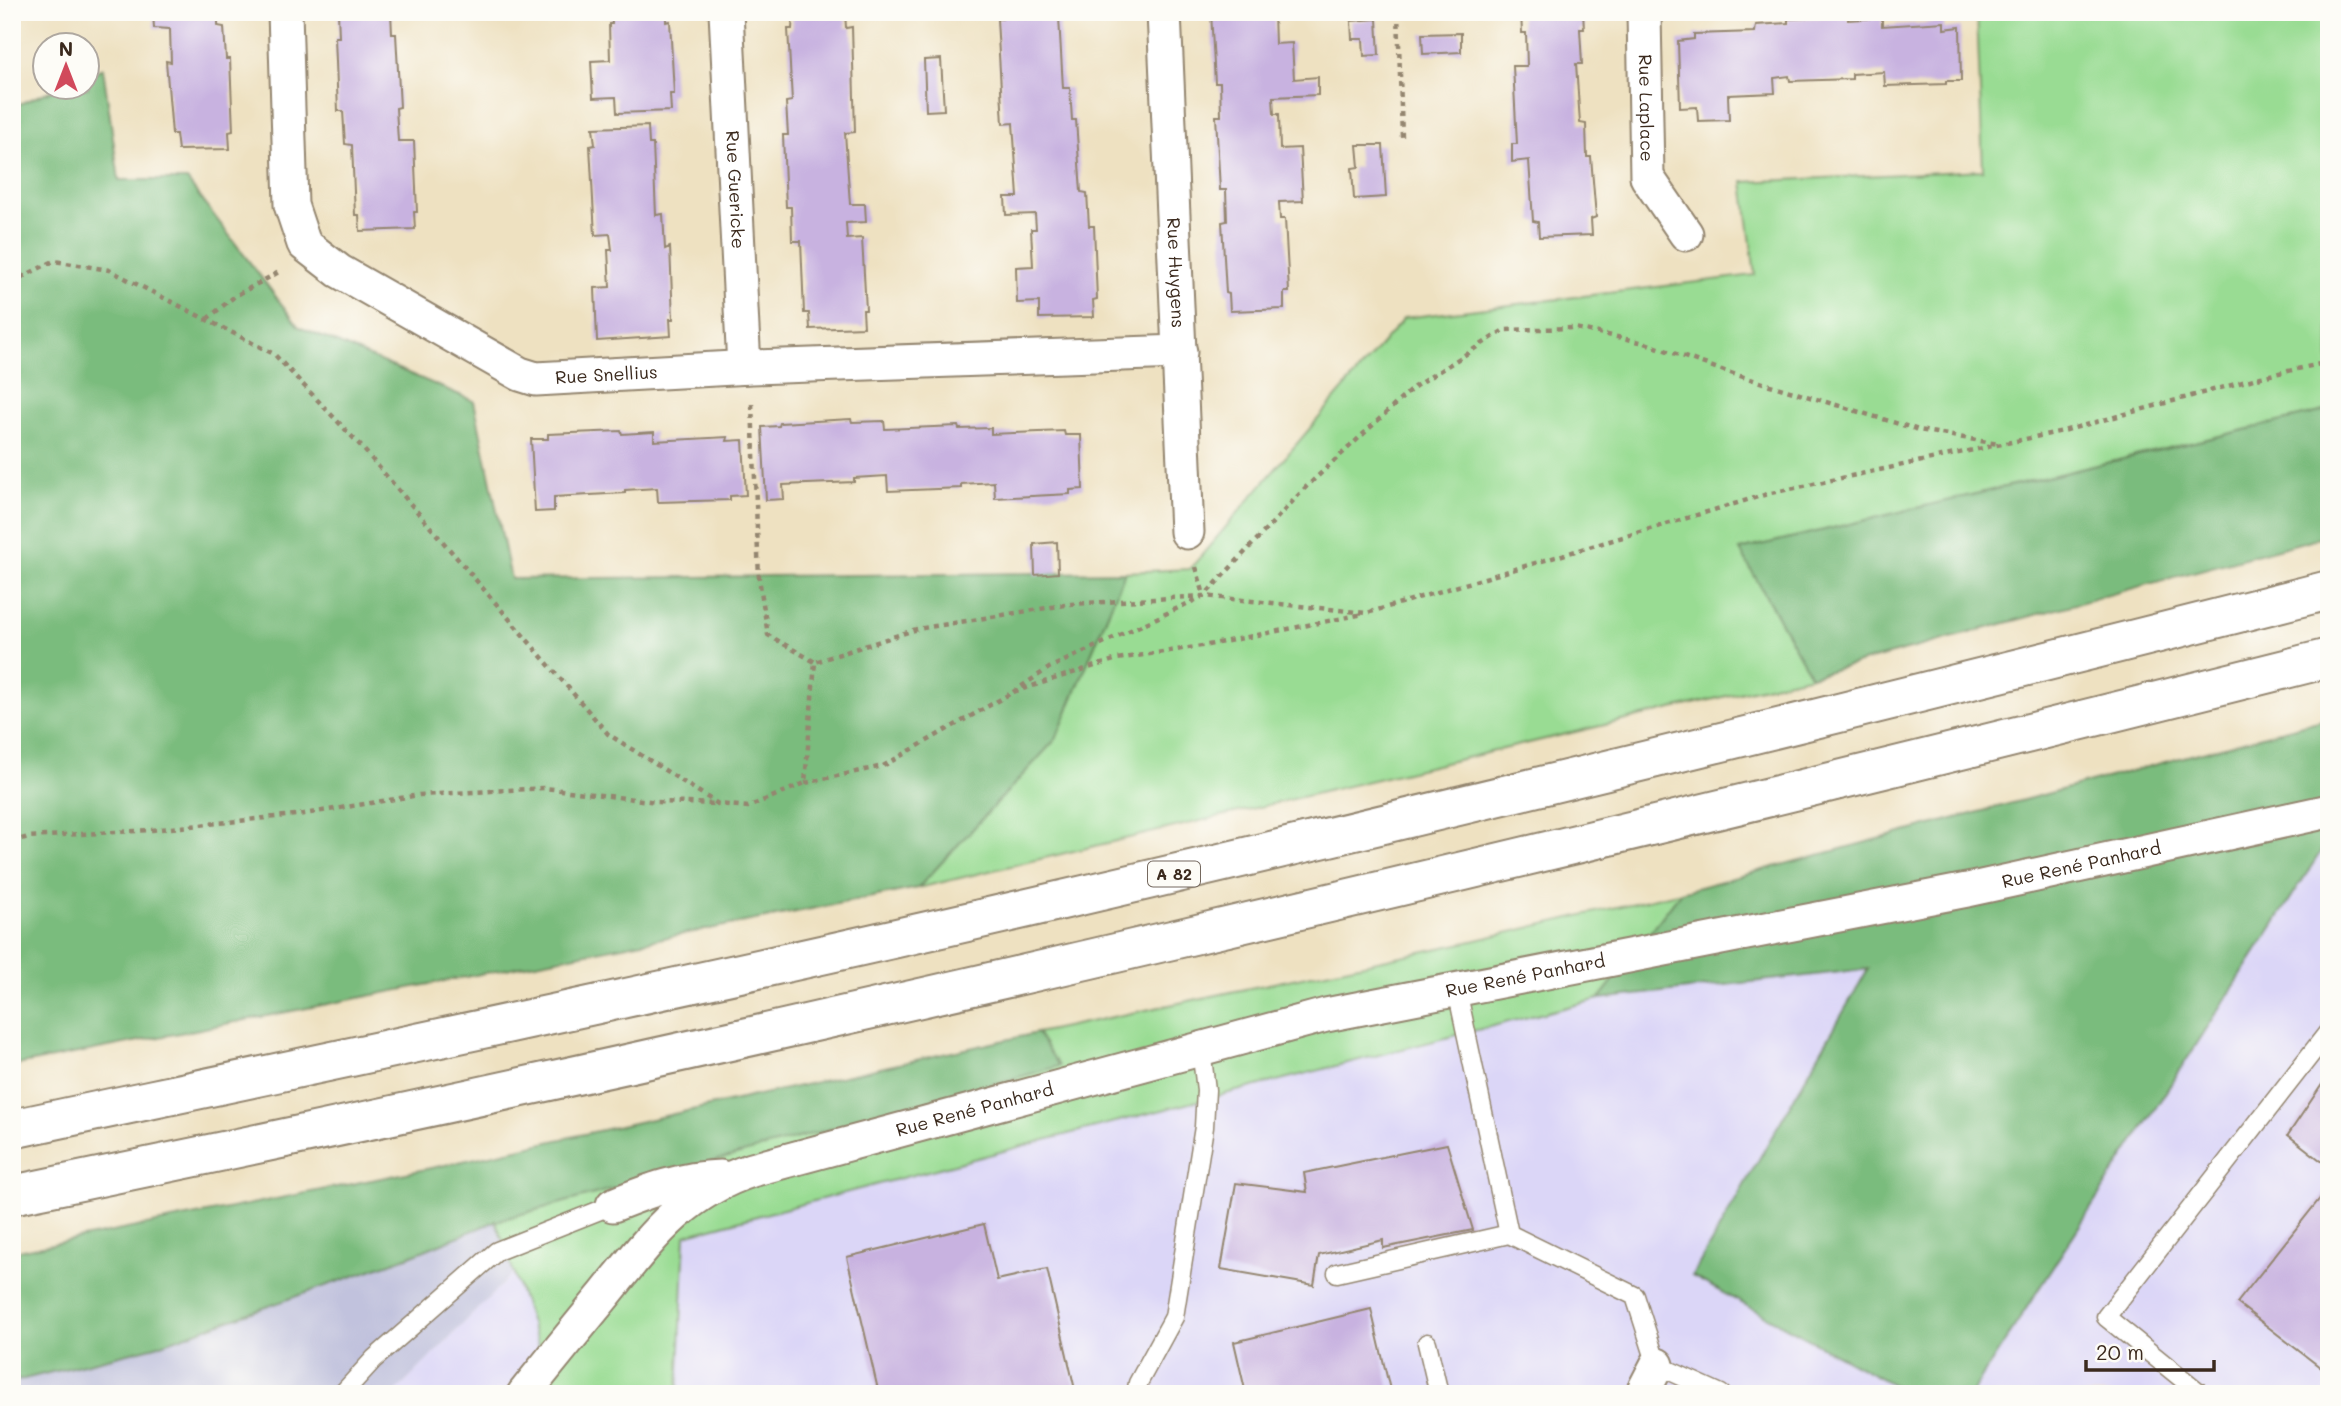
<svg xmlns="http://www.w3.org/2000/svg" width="2341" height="1406" font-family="Mali,sans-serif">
	<rect width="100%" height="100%" fill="#fdfcf7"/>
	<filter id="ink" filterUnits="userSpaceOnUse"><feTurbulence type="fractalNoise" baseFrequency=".0143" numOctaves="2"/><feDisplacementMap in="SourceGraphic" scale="14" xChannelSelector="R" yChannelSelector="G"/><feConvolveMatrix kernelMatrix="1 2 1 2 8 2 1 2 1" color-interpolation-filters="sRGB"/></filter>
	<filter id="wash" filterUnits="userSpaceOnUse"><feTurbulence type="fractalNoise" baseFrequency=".00686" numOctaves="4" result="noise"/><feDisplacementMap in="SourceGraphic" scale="28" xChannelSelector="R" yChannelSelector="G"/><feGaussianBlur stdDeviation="1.57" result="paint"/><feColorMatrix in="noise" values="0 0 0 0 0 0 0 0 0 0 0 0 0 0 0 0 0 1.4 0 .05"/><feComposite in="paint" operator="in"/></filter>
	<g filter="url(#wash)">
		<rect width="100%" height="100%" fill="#eee1c1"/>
		<!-- built -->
		<path fill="#dbd6f7" d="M2329 839V1394H1971Z
			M1868 968 1692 1276 1910 1394H678L684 1235 1068 1134 1599 999Z
			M515 1271 555 1394H394Z"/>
		<!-- industrial -->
		<path fill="#c1c2dd" d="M496 1221 515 1271 394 1394H12V1382L156 1346Z"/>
		<!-- green -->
		<path fill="#99dc93" stroke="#6a8358" stroke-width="2" d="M1977 12H2329V410L1740 550 1811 676 918 888 1056 739 1125 572 1190 569 1404 318 1755 275 1743 182 1983 170Z
			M1681 892 1599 999 1068 1134 685 1235 678 1394H555L496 1221 1058 1066 1037 1033 1468 942Z"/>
		<!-- forest -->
		<path fill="#7abc7d" stroke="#5a734e" stroke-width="2" d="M103 68 119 180H187L299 327 474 401 511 579 1125 572 1056 739 918 888 12 1066V107L57 88H88V75Z
			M2329 410V535L1811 676 1740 550Z
			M2329 718V839L1971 1394H1910L1692 1276 1868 969 1599 999 1681 892Z
			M1037 1033 1059 1066 496 1221 410 1256 156 1346 12 1382V1252L436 1167Z"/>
		<g id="blocks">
			<!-- building -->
			<path fill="#c8b2e0" d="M153 12H218V26L224 27 226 59H230L233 131 229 132 230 149 178 150 176 134H172L166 61 171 62 170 29 154 28Z
				M338 12H391L392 34H396L400 107 396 108 398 141H414L417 212H414L415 229 360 231 359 215H355L352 145 345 144 343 111H338L335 37H339Z
				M611 12H666V22L670 21 674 94H670L671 111 617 113 616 97 593 98 591 61 610 60 609 24H612Z
				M845 12 846 28 852 27 855 132 845 133 850 204H865L866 222 846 223 847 239 862 238 866 310H863L864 327 810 329 809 313H804L801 241H792L791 207H786L783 135H788L786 102 792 101 788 29H792L793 14Z
				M1002 12H1055V17H1059L1063 88H1070L1072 120H1076L1081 192 1087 193 1089 226H1094L1097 299 1093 300 1094 317 1039 318V302L1017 303 1016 267 1033 266 1031 229H1036L1035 214 1006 215 1005 197H1018L1013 123 1003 124 997 19H1002Z
				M1211 12H1274L1275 44 1292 43 1294 79 1318 77V95L1273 97 1274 114H1279L1280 149 1300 148 1303 201 1279 202 1280 219H1285L1289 292H1284V309L1230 311 1229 294 1226 293 1222 222 1227 221 1226 190H1220L1216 116H1221L1220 83H1215Z
				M1521 12H1583L1584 29H1580L1582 64H1576L1580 123 1586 124 1587 157H1591L1596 217 1591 219 1592 235 1539 237 1538 222 1533 221 1529 160 1512 162V144H1517L1513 66H1527L1526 33H1522Z
				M1848 16V20L1882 18V26L1944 22V29L1960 27 1961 81H1946V84L1885 86 1884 72 1852 74V79L1790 81 1789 76 1774 78 1775 93 1728 95 1729 120 1698 121 1697 107 1680 108 1678 41 1694 39V34L1755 32 1756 25 1788 23V19Z
				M1377 19 1379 55 1364 56 1363 39H1352L1351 21Z
				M1461 33V52L1423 54 1422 34Z
				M941 59 944 110 926 111 924 60Z
				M648 126 649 144H653L656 215 663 214 665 249 670 247 673 319H670L671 336 597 341 595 288 610 287 608 250H612L610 234 595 235 590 146 595 145 593 128Z
				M1357 145H1383L1386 197 1354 199 1352 168 1359 167Z
				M851 419 852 422 884 421 885 429 958 426 959 429 991 428V434L1064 431 1065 435H1081L1083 489 1070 490V494L995 498 994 482 961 484V488L888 491 887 476 854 478V482L783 485 784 499 766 500 762 427 779 426 780 423Z
				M621 431 622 434 654 432V441L728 437 727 441 743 440 746 495 730 496V500L658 502 657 488 625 490V493L554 497V511L535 512 531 439H548V434Z
				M1057 542 1058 573 1035 575 1034 544Z
				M2329 1074V1167L2288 1135Z
				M1447 1144 1473 1230 1383 1248V1240L1319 1255 1314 1285 1221 1269 1236 1183 1307 1192 1304 1173Z
				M2329 1187V1374L2237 1303Z
				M984 1224 997 1280 1047 1269 1076 1394H879L847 1257Z
				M1371 1309 1391 1394H1246L1234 1342Z"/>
		</g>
	</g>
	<g filter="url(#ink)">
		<use href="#blocks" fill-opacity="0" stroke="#948670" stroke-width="2"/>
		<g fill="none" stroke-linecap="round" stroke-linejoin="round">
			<defs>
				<path id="service" d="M1457 990 1509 1234
					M1337 1273 1509 1234 1635 1296 1657 1365 1721 1394
					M1427 1343 1439 1394
					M342 1394 374 1359 497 1251 613 1205
					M1136 1394 1138 1383 1174 1317 1204 1127 1206 1090 1201 1049
					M2201 1394 2106 1317 2329 1031"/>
				<g id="minor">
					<path id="s1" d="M285 12 291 205 304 244 339 271 520 374 536 379 751 367 1180 352"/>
					<path id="s2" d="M726 12 744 367"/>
					<path id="s3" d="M1164 12 1187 532"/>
					<path id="s4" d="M1644 12 1647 177 1686 234"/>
					<path d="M613 1205C648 1191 682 1178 720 1177"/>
					<path id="s5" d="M524 1394C551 1360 578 1327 606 1293 650 1239 682 1193 752 1170L1326 1015 1967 890 2329 811"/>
					<path d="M1642 1394 1657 1365"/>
				</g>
				<path id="motorway" d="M12 1129C351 1057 691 986 1028 908 1463 807 1896 700 2329 590
					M12 1195C789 1036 1560 852 2329 658"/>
			</defs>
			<!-- service casing -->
			<use href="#service" stroke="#948670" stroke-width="21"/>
			<!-- minor casing -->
			<use href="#minor" stroke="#948670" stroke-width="37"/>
			<!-- motorway casing -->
			<use href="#motorway" stroke="#948670" stroke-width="42"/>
			<!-- path -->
			<path stroke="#948670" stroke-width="4.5" stroke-dasharray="5 5" stroke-linecap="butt" d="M1398 12 1402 138
				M12 282 54 261 109 270 274 354 359 444 608 734 718 804 748 807 805 783 815 662 917 629 1071 604 1204 596 1367 613 1771 493 2063 431 2261 377 2329 362
				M207 319 235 296 279 272
				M752 404 759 578 768 635 815 662
				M1196 567 1204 595
				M1013 692 1049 668 1204 596 1306 487 1414 387 1504 330 1575 328 1645 343 1727 372 1919 430 1998 444
				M805 783 883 766 1013 692 1117 659 1208 645 1363 614
				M12 842 28 837 152 830 304 814 419 795 545 788 657 802 717 804"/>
			<!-- service -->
			<use href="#service" stroke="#fff" stroke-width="18"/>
			<!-- minor -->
			<use href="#minor" stroke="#fff" stroke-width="33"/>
			<!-- motorway -->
			<use href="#motorway" stroke="#fff" stroke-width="38"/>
		</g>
	</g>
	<g text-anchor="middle" stroke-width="5" stroke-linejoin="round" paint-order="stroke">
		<!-- shield labels -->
		<rect fill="#fdfcf7" stroke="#75695f" stroke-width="2" x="1148" y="861.5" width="52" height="25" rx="5"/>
		<g font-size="16" font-weight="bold" fill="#3b2a1e">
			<text x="1174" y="880">A 82</text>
		</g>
		<!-- street labels -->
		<g font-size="18" fill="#3b2a1e" stroke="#fdfcf7">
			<text dy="6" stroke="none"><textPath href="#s4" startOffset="96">Rue Laplace</textPath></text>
			<text dy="6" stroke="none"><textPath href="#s2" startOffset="178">Rue Guericke</textPath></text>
			<text dy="6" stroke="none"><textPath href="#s3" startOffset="261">Rue Huygens</textPath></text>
			<text dy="6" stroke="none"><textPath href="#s1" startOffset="574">Rue Snellius</textPath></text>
			<text dy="6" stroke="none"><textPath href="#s5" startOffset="1689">Rue René Panhard</textPath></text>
			<text dy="6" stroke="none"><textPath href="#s5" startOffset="1122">Rue René Panhard</textPath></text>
			<text dy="6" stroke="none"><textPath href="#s5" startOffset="555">Rue René Panhard</textPath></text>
		</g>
	</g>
	<!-- margin -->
	<rect width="2341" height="1406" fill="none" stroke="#fdfcf7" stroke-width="42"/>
	<!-- north arrow -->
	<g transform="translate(66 66)"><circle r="33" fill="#fdfcf7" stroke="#afa8a0" stroke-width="2"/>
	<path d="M0-5L12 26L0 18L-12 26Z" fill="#d1495b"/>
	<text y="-10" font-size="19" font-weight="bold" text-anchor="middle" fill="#3b2a1e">N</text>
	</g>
	<!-- scale -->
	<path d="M2086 1360v10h128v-10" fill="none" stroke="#3b2a1e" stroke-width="3.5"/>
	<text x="2096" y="1360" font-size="21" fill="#3b2a1e" stroke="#fdfcf7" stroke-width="5" paint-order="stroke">20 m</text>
</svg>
